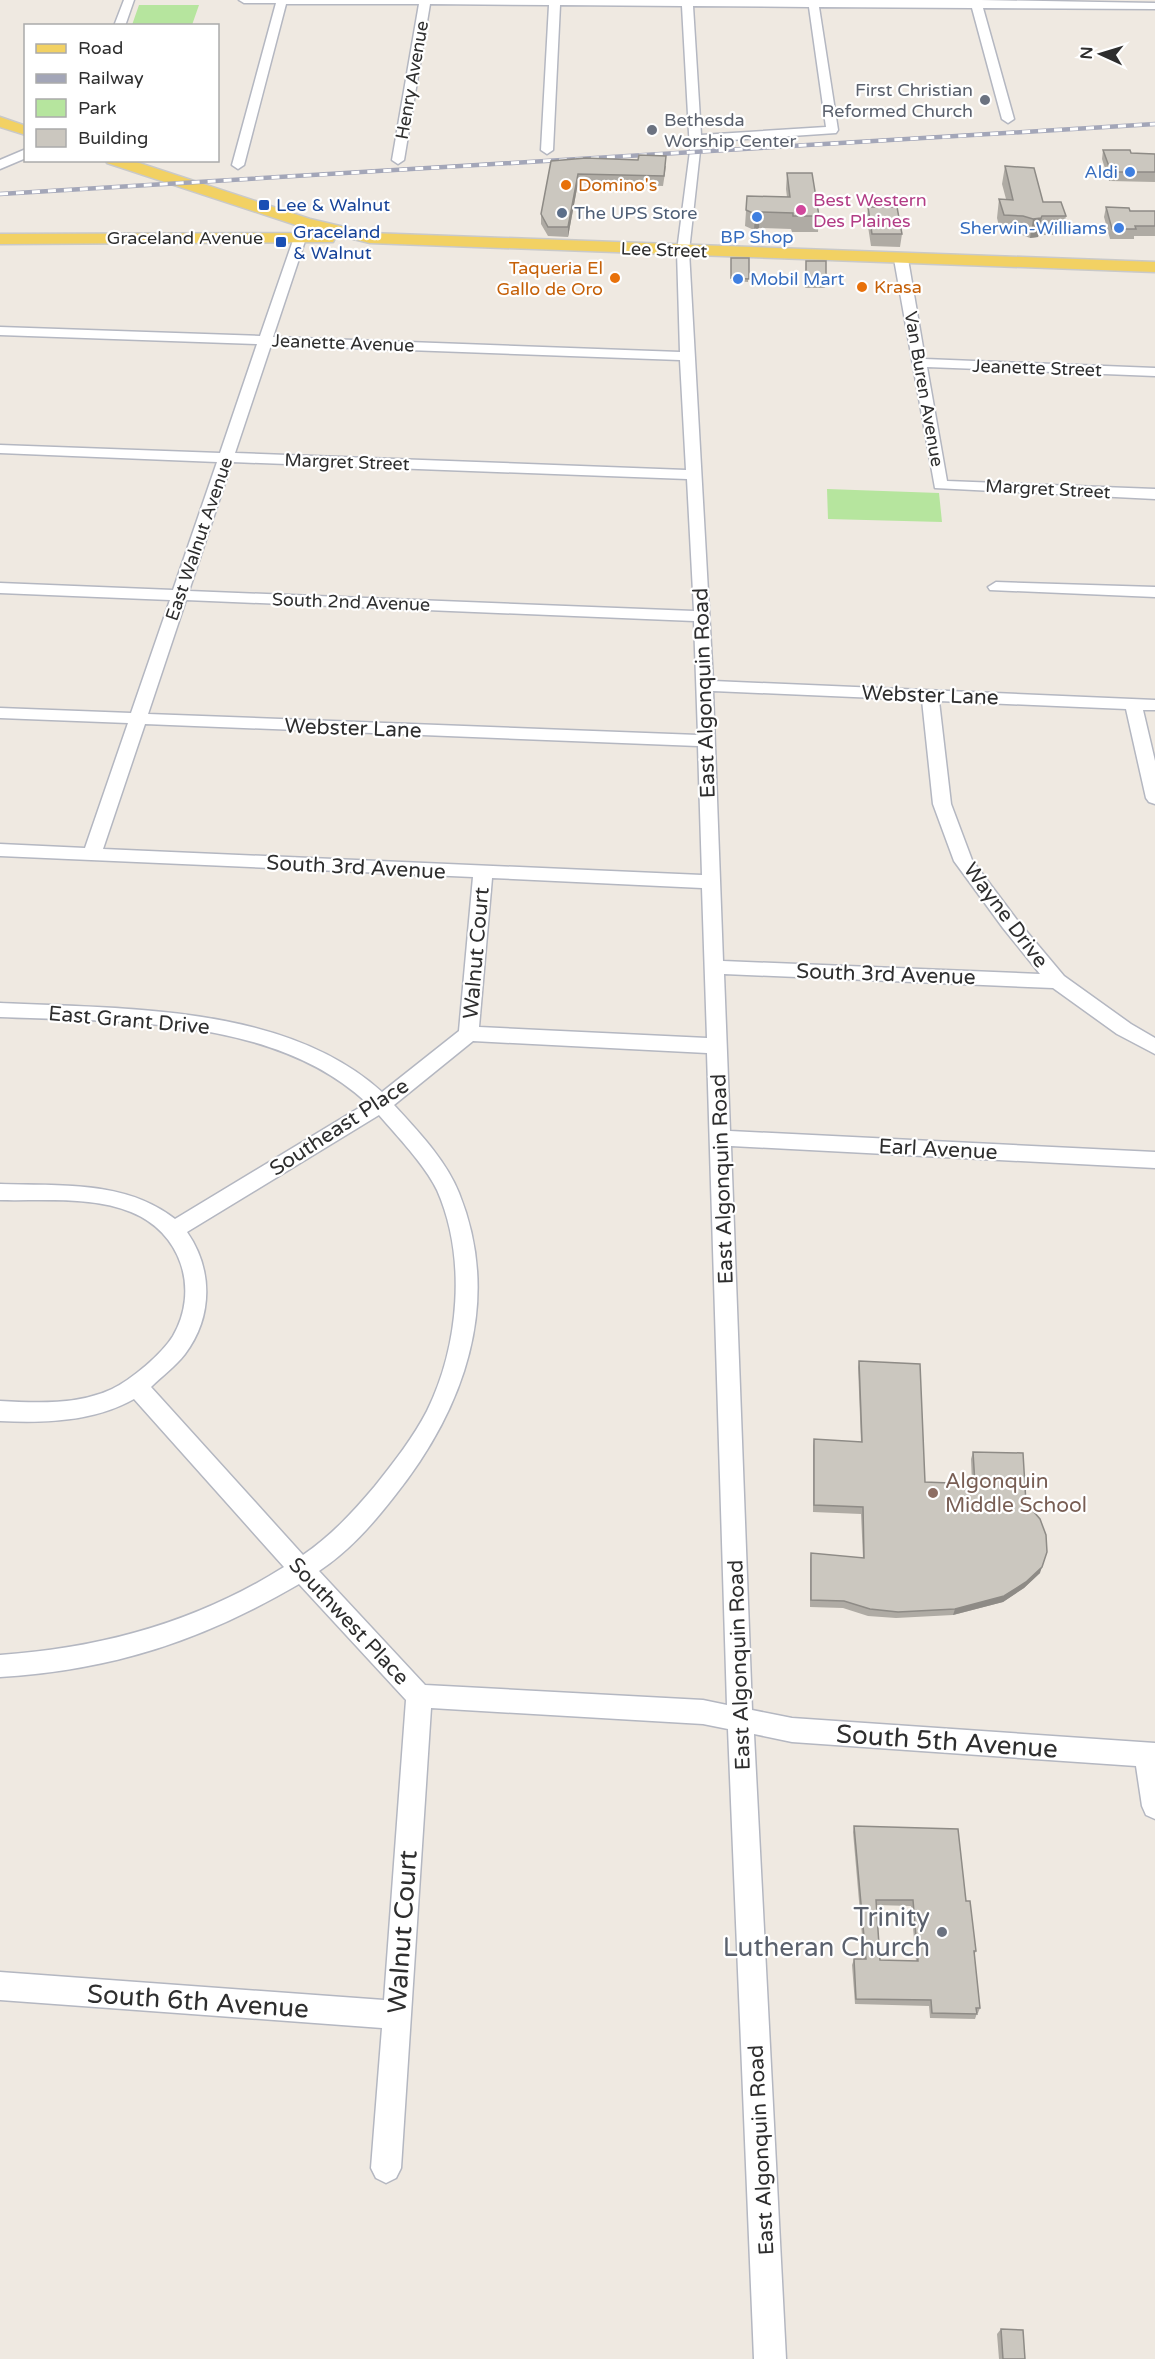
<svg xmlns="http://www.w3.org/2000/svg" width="1155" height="2359" font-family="'Varela Round',sans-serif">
	<rect width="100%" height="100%" fill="#efe9e1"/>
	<!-- green -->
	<path fill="#b6e59e" d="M139 5H199L192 25H132Z
		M827 489 939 493 942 522 828 519Z"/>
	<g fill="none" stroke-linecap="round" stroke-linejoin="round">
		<defs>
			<path id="minor" d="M124 0H134L125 26H114Z
				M239 0H980L1155 3V9L983 8 1014 119 1008 123 1002 119 972 8 819 7 838 130 836 133 701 142 689 251 713 681 1155 700V710H1143L1155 761V804L1149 802 1146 798 1126 709 939 701 951 804 972 860 1017 920 1064 976 1131 1024 1155 1038V1054L1117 1034 1053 988 724 974 730 1131 1155 1152V1168L731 1146 752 1710 792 1718 1155 1743V1819L1146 1815 1142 1806 1136 1766 792 1742 754 1734 786 2359H754L728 1729 703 1724 431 1708 401 2168 396 2178 386 2183 376 2178 371 2168 382 2028 0 2000V1972L384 2000 406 1700 299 1584C201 1641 113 1670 0 1677V1655C102 1648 197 1622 284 1567L134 1399C93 1422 45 1423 0 1421V1401C37 1403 78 1405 112 1389 131 1380 162 1354 173 1336 200 1289 181 1232 131 1212 91 1196 42 1201 0 1200V1184C59 1186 126 1180 175 1219L367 1103C274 1016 119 1022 0 1017V1003C123 1009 285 1004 382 1092L459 1031 473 877 0 856V844L85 848 128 723 0 718V708L131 713 170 600 0 593V583L173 590 217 462 0 453V445L220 453 257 344 0 335V327L260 336 299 223 305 219 311 223 273 337 680 352 677 251 690 151 682 6 560 5 553 150 547 154 541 150 549 5 430 4 404 160 398 164 392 160 419 4H286L244 165 238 169 232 165 276 3H244ZM693 6 809 7 826 127 701 135ZM271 345 680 360 686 470 235 453ZM232 462 687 479 694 611 189 591ZM186 600 694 621 698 735 148 714ZM713 691 922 700 933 804 954 861 1003 928 1040 974 723 961ZM145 724 698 746 702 875 103 849ZM492 878 702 888 707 1038 479 1027ZM473 1041 707 1053 727 1705 703 1700 425 1685 319 1571C349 1551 371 1526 393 1498 464 1410 503 1302 459 1193 446 1160 417 1130 394 1105ZM379 1115C397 1136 425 1165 437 1190 467 1258 459 1346 427 1411 413 1438 394 1462 375 1486 353 1512 332 1535 303 1555L151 1387C162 1376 175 1367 185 1354 213 1317 213 1269 187 1232Z
				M26 149V158L0 169V160Z
				M901 255 908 259 925 359 1155 368V376L927 367 947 481 1155 489V499L935 488 894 259Z
				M996 582 1155 587V597L990 590 988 587Z"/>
			<path id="major" d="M0 117 26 126V135L0 127Z
				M106 160H130L310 219 370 233 1155 262V272L370 243 299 226 107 163Z
				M327 233 335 238 333 242 0 244V234Z"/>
		</defs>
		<!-- minor casing -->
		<use href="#minor" stroke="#b4b7c1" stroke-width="3"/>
		<!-- major casing -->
		<use href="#major" stroke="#c9c9c9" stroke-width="3"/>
		<!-- minor -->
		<use href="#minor" fill="#fff" fill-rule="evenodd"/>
		<!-- major -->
		<use href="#major" fill="#f2d163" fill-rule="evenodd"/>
		<defs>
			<path id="rail" d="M0 194 1155 124"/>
		</defs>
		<!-- rail casing -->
		<use href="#rail" stroke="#a3a6b8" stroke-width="4.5"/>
		<!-- rail -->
		<use href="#rail" stroke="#fff" stroke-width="3" stroke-dasharray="8" stroke-linecap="butt"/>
	</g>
	<!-- wall -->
	<path fill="#afaba4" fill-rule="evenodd" d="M1103 150 1131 153 1155 154V182L1109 181 1102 159Z
		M638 160 666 166 663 186 578 183 568 237 548 236 541 224V214L551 161Z
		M1005 166 1043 202 1066 216 1062 235H1039L1038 237 1030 238 1020 234H1001L997 218 999 199H1006L1002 184Z
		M787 173 819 216 818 232H792L791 229 759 228 754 230 745 226 747 196 787 197 786 189Z
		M868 207 902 234 900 247 871 246 867 220Z
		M1106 207 1130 211H1155V236H1134V239H1110L1104 217Z
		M731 258H749L748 282 731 281Z
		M806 261 826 278 825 288H805Z
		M859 1361 925 1482 972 1484 971 1459 973 1452 1026 1503 1040 1573 1024 1588 1003 1602 953 1615 896 1618 868 1616 843 1608 810 1607V1560L811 1553 863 1558 861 1514 813 1512V1446L814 1439 861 1442 858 1367Z
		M854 1826 966 1901 976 1951 974 1955 980 2008 978 2013H977L975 2019 930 2018 929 2006 855 2004 852 1965 854 1959H864L853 1832ZM876 1905 911 1906 916 1961 880 1960Z
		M1001 2329 1025 2359H999L997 2334Z"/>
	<!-- shaded-wall -->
	<path fill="#8e8b86" d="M578 174V183L568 237V227Z
		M760 212 759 228 754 230 755 214Z
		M1042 216 1038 237 1030 238 1033 219Z
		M1047 1552 1040 1573 1024 1588 1003 1602 953 1615 955 1609Z"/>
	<!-- building -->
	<path fill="#cbc7bf" stroke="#8e8b86" stroke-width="1.5" fill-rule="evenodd" d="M1103 150H1130L1131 153 1155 154V172H1111Z
		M639 155 666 156 664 176 578 174 568 227H548L541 214 551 161 586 158 638 160Z
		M1005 166 1034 168 1043 202H1061L1066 216H1042L1041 218 1033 219 1023 216 1004 215 999 199 1013 200Z
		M787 173H812L819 216H793V213L760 212 755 214 746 210 747 196 790 197Z
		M868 207H897L902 234H872Z
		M1106 207 1129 208 1130 211H1155V226H1135L1136 229H1112Z
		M731 258H749V279L731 278Z
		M806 261H826V278H806Z
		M859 1361 920 1364 925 1482 975 1484 973 1452 1023 1453 1026 1503 1040 1519 1046 1535 1047 1552 1042 1567 1026 1582 1004 1596 955 1609 898 1612 870 1609 844 1601 811 1600V1553L864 1558 863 1507 814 1505V1439L862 1442Z
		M854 1826 958 1829 966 1901H970L976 1951H974L980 2008H976L977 2014 932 2013 931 2000 856 1999 854 1959H866ZM876 1900H913L918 1961 880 1960Z
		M1001 2329 1023 2330 1025 2359H1003Z"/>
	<!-- markers -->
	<g fill="#6b7280" stroke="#fff" stroke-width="2">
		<circle cx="985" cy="100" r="6"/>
		<circle cx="652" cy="130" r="6"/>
		<circle cx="942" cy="1932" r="6"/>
	</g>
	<g fill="#3f7fe0" stroke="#fff" stroke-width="2">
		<circle cx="1130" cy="172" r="6"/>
		<circle cx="757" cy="217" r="6"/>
		<circle cx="1119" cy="228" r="6"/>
		<circle cx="738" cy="279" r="6"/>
	</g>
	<g fill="#e8710a" stroke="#fff" stroke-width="2">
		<circle cx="566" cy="185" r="6"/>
		<circle cx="615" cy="278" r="6"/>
		<circle cx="862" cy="287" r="6"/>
	</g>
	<g fill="#1a4fb4" stroke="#fff" stroke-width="2">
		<rect x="258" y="199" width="12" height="12" rx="3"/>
		<rect x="275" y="236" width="12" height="12" rx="3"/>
	</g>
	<circle fill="#d1479c" stroke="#fff" stroke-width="2" cx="801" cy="210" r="6"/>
	<circle fill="#5c6f8a" stroke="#fff" stroke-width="2" cx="562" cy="213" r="6"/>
	<circle fill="#8d6e63" stroke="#fff" stroke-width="2" cx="933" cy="1493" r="6"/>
	<g text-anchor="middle" stroke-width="4.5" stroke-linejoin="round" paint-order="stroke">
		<!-- far-street labels -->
		<g font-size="18" fill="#2e2e2e" stroke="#fff">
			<text transform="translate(412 80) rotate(-80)" y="6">Henry Avenue</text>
			<text x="185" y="244">Graceland Avenue</text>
			<text transform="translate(664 250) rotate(2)" y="6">Lee Street</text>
			<text transform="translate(343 343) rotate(2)" y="6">Jeanette Avenue</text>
			<text transform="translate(1037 368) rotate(2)" y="6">Jeanette Street</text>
			<text transform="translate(924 389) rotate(80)" y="6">Van Buren Avenue</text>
			<text transform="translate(347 462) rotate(2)" y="6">Margret Street</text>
			<text transform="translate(1048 489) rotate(3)" y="6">Margret Street</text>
			<text transform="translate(199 539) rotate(-71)" y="6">East Walnut Avenue</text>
			<text transform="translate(351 602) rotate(2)" y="6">South 2nd Avenue</text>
		</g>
		<!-- far-worship labels -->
		<g font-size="18" fill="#5b616d" stroke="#fff" text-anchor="end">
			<text x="973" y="96">First Christian<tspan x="973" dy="21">Reformed Church</tspan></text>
			<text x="664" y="126" text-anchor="start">Bethesda<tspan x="664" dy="21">Worship Center</tspan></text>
		</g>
		<!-- far-shop labels -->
		<g font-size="18" fill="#366cbe" stroke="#fff" text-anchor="end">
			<text x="1118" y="178">Aldi</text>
			<text x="1107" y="234">Sherwin-Williams</text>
			<text x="757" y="243" text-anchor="middle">BP Shop</text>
			<text x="750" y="285" text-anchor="start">Mobil Mart</text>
		</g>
		<!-- far-food labels -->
		<g font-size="18" fill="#c56008" stroke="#fff" text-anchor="start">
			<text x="578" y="191">Domino's</text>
			<text x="603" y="274" text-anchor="end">Taqueria El<tspan x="603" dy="21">Gallo de Oro</tspan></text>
			<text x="874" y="293">Krasa</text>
		</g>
		<!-- far-hotel labels -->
		<g font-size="18" fill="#b23c85" stroke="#fff" text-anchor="start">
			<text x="813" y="206">Best Western<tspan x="813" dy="21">Des Plaines</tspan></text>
		</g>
		<!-- far-transit labels -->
		<g font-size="18" fill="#164399" stroke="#fff" text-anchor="start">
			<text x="276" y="211">Lee &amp; Walnut</text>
			<text x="293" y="238">Graceland<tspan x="293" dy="21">&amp; Walnut</tspan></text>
		</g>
		<!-- far-service labels -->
		<g font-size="18" fill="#4e5e75" stroke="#fff" text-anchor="start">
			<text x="574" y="219">The UPS Store</text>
		</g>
		<!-- street labels -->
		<g font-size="21" fill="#2e2e2e" stroke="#fff">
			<text transform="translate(704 693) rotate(-92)" y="7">East Algonquin Road</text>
			<text transform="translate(930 695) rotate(2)" y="7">Webster Lane</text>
			<text transform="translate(353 728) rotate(2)" y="7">Webster Lane</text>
			<text transform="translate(356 867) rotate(3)" y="7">South 3rd Avenue</text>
			<text transform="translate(1006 915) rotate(53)" y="7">Wayne Drive</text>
			<text transform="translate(476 953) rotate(-85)" y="7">Walnut Court</text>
			<text transform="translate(886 974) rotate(2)" y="7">South 3rd Avenue</text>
			<text transform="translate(129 1020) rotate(5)" y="7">East Grant Drive</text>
			<text transform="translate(339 1127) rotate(-33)" y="7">Southeast Place</text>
			<text transform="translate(938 1149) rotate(3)" y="7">Earl Avenue</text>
			<text transform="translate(722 1179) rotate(-92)" y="7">East Algonquin Road</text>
			<text transform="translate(349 1621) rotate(47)" y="7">Southwest Place</text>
			<text transform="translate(739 1665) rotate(-92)" y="7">East Algonquin Road</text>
			<text transform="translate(761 2150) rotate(-93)" y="7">East Algonquin Road</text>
		</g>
		<!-- education labels -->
		<g font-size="21" fill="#785e54" stroke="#fff" text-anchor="start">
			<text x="945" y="1488">Algonquin<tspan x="945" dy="24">Middle School</tspan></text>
		</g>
		<!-- near-street labels -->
		<g font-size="26" fill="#2e2e2e" stroke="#fff">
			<text transform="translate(947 1741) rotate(4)" y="9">South 5th Avenue</text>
			<text transform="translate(402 1932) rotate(-86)" y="9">Walnut Court</text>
			<text transform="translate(198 2001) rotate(4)" y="9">South 6th Avenue</text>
		</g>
		<!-- near-worship labels -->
		<g font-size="26" fill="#5b616d" stroke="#fff" text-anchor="end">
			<text x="930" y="1926">Trinity<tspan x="930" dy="30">Lutheran Church</tspan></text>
		</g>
	</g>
	<!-- legend -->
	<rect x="24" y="24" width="195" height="138" fill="#ffffff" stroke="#ababab" stroke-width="1.5"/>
	<rect x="36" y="44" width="30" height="9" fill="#f2d163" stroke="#ababab" stroke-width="1.5"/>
	<text x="78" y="54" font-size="18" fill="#2e2e2e">Road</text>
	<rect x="36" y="74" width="30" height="9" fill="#a3a6b8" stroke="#ababab" stroke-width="1.5"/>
	<text x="78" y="84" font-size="18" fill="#2e2e2e">Railway</text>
	<rect x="36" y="99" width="30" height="18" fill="#b6e59e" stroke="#ababab" stroke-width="1.5"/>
	<text x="78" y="114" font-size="18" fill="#2e2e2e">Park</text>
	<rect x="36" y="129" width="30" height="18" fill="#cbc7bf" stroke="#ababab" stroke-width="1.5"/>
	<text x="78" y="144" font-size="18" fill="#2e2e2e">Building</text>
	<!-- north arrow -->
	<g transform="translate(1101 54) rotate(274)" stroke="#ffffff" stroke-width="4.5" paint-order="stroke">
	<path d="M0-4.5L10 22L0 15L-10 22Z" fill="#2e2e2e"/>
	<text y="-9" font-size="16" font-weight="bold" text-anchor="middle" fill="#2e2e2e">N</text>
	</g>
</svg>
